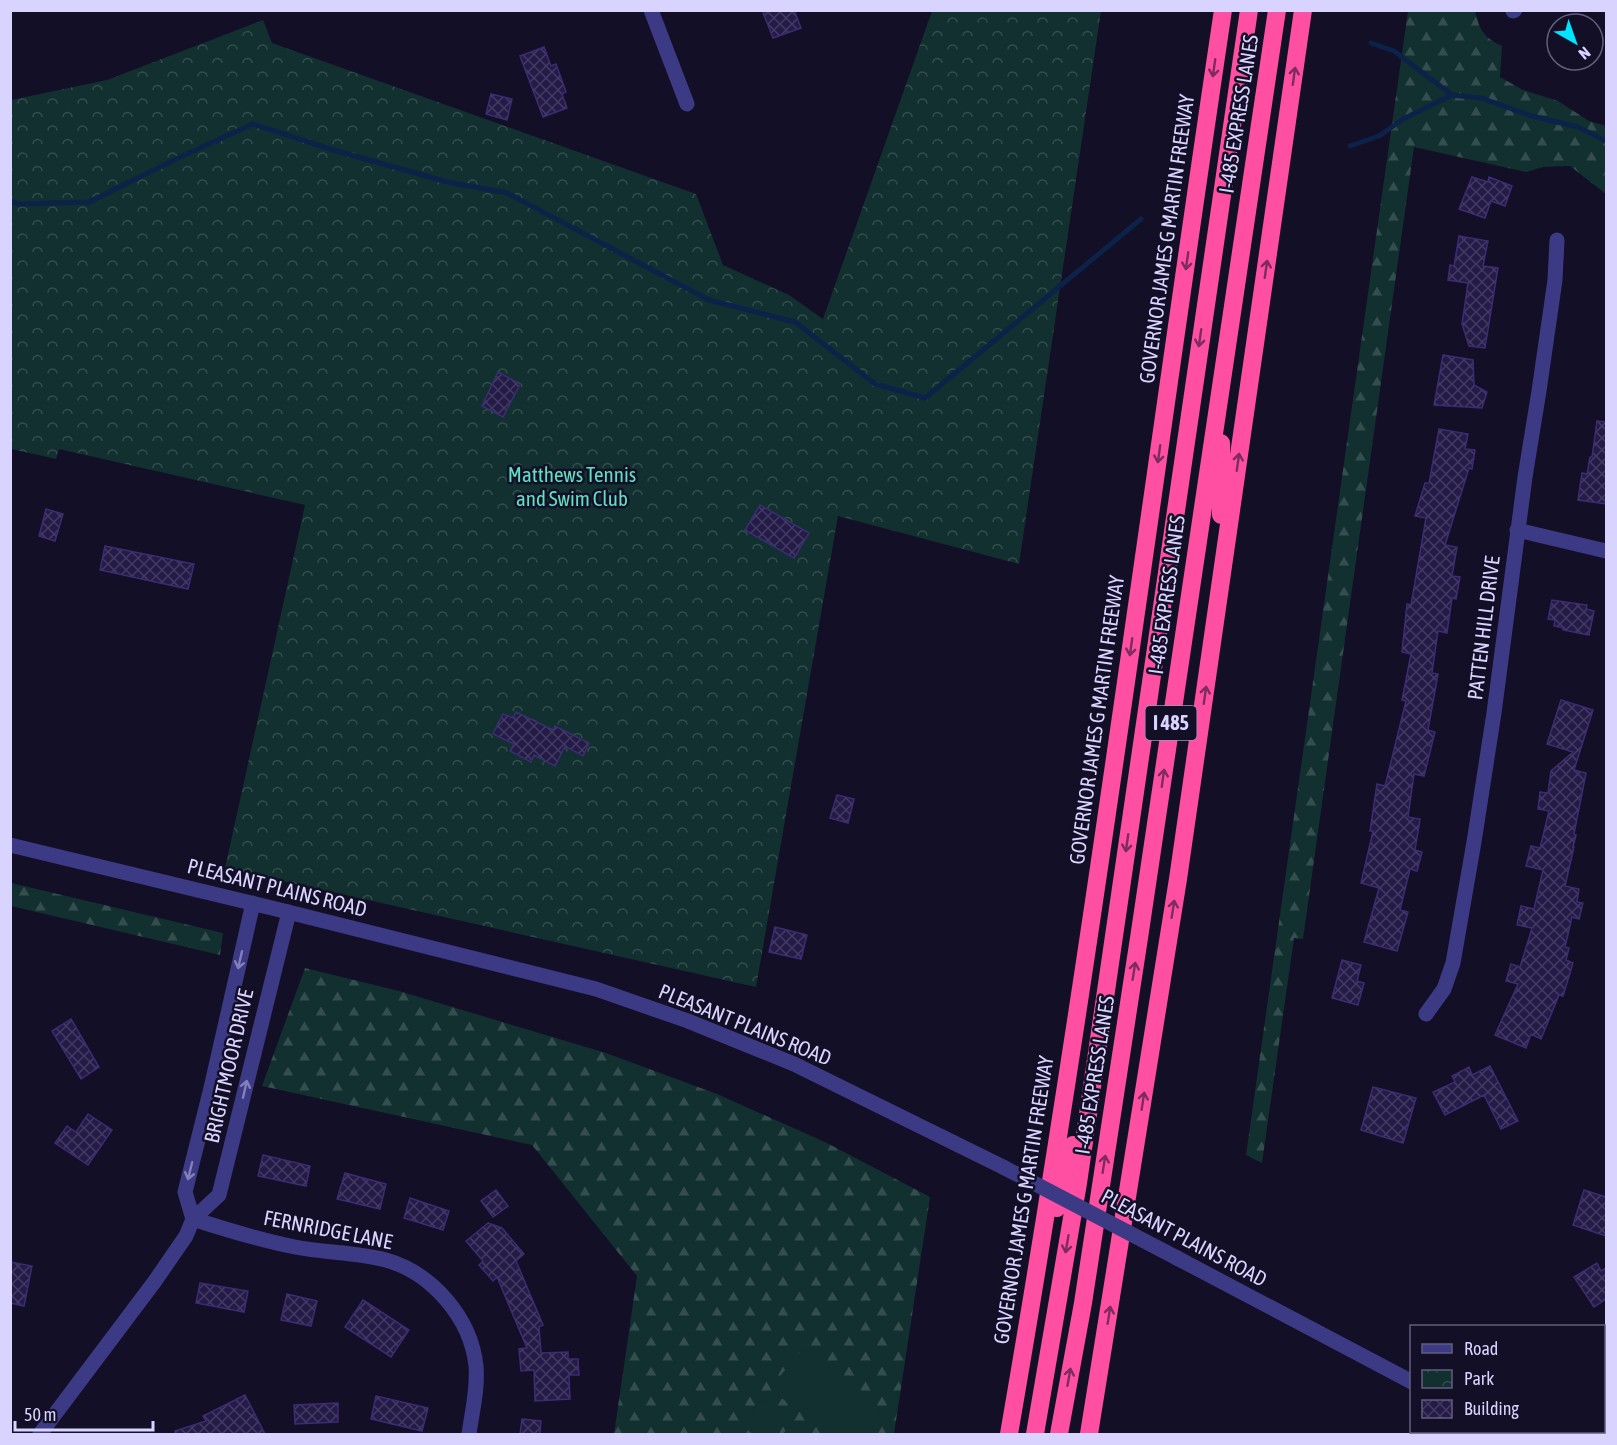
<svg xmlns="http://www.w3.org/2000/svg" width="1617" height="1445" font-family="'Asap Condensed',sans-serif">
	<defs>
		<pattern id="forest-firs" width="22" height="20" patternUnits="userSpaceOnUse" patternTransform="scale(1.5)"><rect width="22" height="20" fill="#12302f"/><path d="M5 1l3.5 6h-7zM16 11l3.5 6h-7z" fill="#344d4e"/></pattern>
		<pattern id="park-crowns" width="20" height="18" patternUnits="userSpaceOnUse" patternTransform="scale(1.5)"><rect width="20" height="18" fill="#12302f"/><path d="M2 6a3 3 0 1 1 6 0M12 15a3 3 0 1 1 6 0" fill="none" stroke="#344d4e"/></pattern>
		<pattern id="building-cross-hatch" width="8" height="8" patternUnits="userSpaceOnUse" patternTransform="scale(1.5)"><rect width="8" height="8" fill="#241b47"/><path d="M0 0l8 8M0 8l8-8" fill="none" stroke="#433b63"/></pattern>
	</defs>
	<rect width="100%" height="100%" fill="#130f26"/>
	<!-- forest -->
	<path fill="url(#forest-firs)" d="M1408 11H1475C1479 29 1484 38 1502 46L1500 77 1523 90 1558 101 1589 121 1606 126V194L1570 166 1543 167 1526 172 1414 147 1303 939 1294 938 1262 1163 1246 1155Z
		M11 883 223 933 220 955 11 906Z
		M305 968 399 991 606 1053 717 1094 825 1142 930 1197 894 1434H614L637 1276 532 1145 262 1086Z"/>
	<!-- park -->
	<path fill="url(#park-crowns)" d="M932 11H1101L1019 564 838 516 756 987 225 868 305 505 59 449 56 459 11 449V100L107 80 263 20 272 43 696 194 723 265 789 295 823 319Z"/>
	<!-- garden -->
	<path fill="#12302f" d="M802 1349 881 1411 862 1434H828L770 1389Z
		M762 1399 782 1415 768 1434H753L742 1426Z
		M792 1423 806 1434H783Z"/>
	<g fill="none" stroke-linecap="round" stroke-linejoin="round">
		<!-- stream -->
		<path stroke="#0c2248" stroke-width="5" d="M1371 43 1394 51 1452 95 1481 98 1532 116 1578 127 1606 141
			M1350 146 1379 136 1403 119 1452 95
			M10 201 19 204 89 202 180 157 253 124 330 149 447 182 507 193 709 300 795 322 875 384 925 398 1141 219"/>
	</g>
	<!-- building -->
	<path fill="url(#building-cross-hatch)" stroke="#3b2d73" stroke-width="1.5" d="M762 10H794L801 28 773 38Z
		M544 47 551 66 556 64 566 92 562 94 567 108 543 117 520 56Z
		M491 94 512 99 507 120 486 114Z
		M1472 177 1488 182 1489 177 1512 186 1505 206 1491 201 1485 218 1459 209Z
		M1459 236 1488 241 1483 266 1498 268 1485 348 1469 346 1462 324 1468 283 1448 280 1450 265 1454 266Z
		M1443 355 1473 360 1474 385 1487 392 1482 408 1434 405Z
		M498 372 520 384 503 417 482 406Z
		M1597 421 1606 422V504L1578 500 1582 473 1587 474 1590 457H1592Z
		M1439 429 1468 434 1465 449 1475 450 1472 469 1469 468 1445 545 1457 547 1452 576 1460 577 1456 599 1452 598 1447 633 1438 631 1432 673 1438 674 1428 730 1435 732 1424 776 1414 774 1408 817 1420 819 1415 850 1422 852 1417 871 1410 869 1400 910 1408 912 1397 951 1364 942 1379 888 1361 883 1373 831H1370L1377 784 1385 786 1406 701 1402 700 1411 654 1402 652 1407 604 1411 605 1426 518 1415 516 1425 483H1429Z
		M760 505 809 533 794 558 745 530Z
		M46 509 63 514 55 541 39 536Z
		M105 546 194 564 188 589 100 570Z
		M1552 600 1587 605 1586 609 1594 611 1589 635 1563 630V628L1554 626 1555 620 1548 619Z
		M1561 700 1593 710 1574 770 1586 773 1574 834 1576 835 1573 847H1574L1565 886 1579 889 1577 902 1583 903 1579 919 1572 917 1565 947 1569 948 1566 960 1573 963 1563 996 1559 995 1541 1039 1531 1034 1526 1048 1495 1035 1518 984 1506 981 1511 964 1520 967 1532 928 1517 925 1521 906 1534 909 1543 870 1526 866 1531 846 1540 848 1549 811 1538 809 1540 792 1548 793 1551 771 1573 752 1547 744Z
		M516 712 553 730 555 726 589 743 583 756 565 746 555 766 534 755 531 762 510 751 514 744 493 734 503 714 513 718Z
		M837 795 854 799 848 823 830 818Z
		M775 927 807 935 801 959 769 952Z
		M1342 960 1361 965 1357 981 1364 983 1358 1005 1332 998Z
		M71 1019 99 1067 81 1079 52 1031Z
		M1490 1066 1518 1121 1501 1129 1484 1095 1445 1115 1433 1092 1455 1082 1452 1076 1469 1067 1472 1075Z
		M1373 1087 1416 1098 1403 1143 1361 1130Z
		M88 1114 112 1130 88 1165 55 1143 67 1126 76 1132Z
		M263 1155 310 1166 306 1186 258 1176Z
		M345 1173 386 1184 380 1209 337 1199Z
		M496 1190 508 1206 493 1217 481 1201Z
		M1584 1190 1606 1197V1236L1573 1225Z
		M410 1198 449 1211 443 1230 404 1218Z
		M488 1223 502 1228 524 1254 516 1261 543 1325 539 1327 541 1353 568 1352V1359H578L579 1375H569L570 1399 535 1401 534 1370 521 1371 519 1349 527 1348 497 1277 493 1281 479 1265 483 1261 466 1241Z
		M10 1262 32 1266 24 1306 10 1303Z
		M1597 1263 1601 1271 1606 1268V1299L1594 1307 1574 1277Z
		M200 1283 248 1291 244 1312 196 1303Z
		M287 1294 317 1301 311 1326 281 1320Z
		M363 1300 409 1330 391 1357 345 1327Z
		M245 1395 265 1434H175V1431L206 1421 203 1416Z
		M376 1396 428 1408 422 1431 371 1419Z
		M338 1403V1422L295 1424 294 1405Z
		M522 1419 541 1421 540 1434H520Z"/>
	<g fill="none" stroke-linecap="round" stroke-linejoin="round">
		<!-- minor -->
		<path stroke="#3d3a85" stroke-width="15" d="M651 10 687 104
			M1513 11 1515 10
			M1517 530 1606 551
			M10 845 272 908 596 989 688 1021 794 1064 1003 1167
			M253 903 211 1088 185 1192 193 1219 219 1195 289 912
			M1426 1014 1444 989 1453 963 1474 842 1494 713 1525 477 1539 391 1555 280 1557 240
			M1177 1258 1412 1382
			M1504 1432 1510 1434
			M40 1434 155 1281 186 1236 193 1219C227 1230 260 1240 295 1247 325 1253 356 1252 386 1260 432 1273 471 1318 476 1366 478 1389 472 1412 469 1434"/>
		<!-- highway -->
		<path stroke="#ff4fa3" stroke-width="18" d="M1221 515V443
			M1057 1208 1073 1145
			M1009 1434C1091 962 1152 485 1223 10
			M1035 1434 1078 1183 1249 10
			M1059 1434 1083 1303 1139 938 1277 10
			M1089 1434 1178 879 1303 10"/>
		<!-- minor-bridge -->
		<path stroke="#3d3a85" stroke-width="15" d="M1003 1167 1177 1258"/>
	</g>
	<!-- one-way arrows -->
	<defs><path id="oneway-shaft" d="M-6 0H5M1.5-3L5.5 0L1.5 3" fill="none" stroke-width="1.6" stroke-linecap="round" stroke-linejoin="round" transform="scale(1.5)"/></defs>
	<g stroke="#7d2c5e">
		<use href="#oneway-shaft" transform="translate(1214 68) rotate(98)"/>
		<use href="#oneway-shaft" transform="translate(1294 76) rotate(-82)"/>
		<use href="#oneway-shaft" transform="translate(1187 261) rotate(98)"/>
		<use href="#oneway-shaft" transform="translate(1266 269) rotate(-82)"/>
		<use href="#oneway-shaft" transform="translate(1200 338) rotate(98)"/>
		<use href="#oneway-shaft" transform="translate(1159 454) rotate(98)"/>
		<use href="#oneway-shaft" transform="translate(1238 462) rotate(-82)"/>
		<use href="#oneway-shaft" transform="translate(1131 647) rotate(98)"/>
		<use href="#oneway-shaft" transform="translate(1205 695) rotate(-82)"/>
		<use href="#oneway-shaft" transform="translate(1163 778) rotate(-82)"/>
		<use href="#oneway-shaft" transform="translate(1127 843) rotate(98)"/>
		<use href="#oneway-shaft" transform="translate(1173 909) rotate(-81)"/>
		<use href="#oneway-shaft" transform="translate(1134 971) rotate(-81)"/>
		<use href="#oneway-shaft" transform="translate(1143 1101) rotate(-81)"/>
		<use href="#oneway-shaft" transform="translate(1104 1164) rotate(-81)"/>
		<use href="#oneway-shaft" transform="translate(1067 1244) rotate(100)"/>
		<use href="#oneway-shaft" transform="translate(1109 1315) rotate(-81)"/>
		<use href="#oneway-shaft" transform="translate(1069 1377) rotate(-80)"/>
	</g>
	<g stroke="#837fbc">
		<use href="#oneway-shaft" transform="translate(240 960) rotate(103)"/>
		<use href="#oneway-shaft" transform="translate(245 1089) rotate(-77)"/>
		<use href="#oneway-shaft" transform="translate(190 1171) rotate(104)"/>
	</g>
	<g text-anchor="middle" stroke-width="5" stroke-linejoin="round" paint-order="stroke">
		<!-- shield labels -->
		<rect fill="#130f26" stroke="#9e99be" stroke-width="1.5" x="1145.5" y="706" width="51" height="34" rx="4.5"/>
		<g font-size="20" font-weight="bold" fill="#d9d4ff">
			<text x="1171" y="730">I 485</text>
		</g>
		<!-- street labels -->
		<g font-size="21" fill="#d9d4ff" stroke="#130f26">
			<text transform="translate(1239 114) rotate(-81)" y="7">I-485 EXPRESS LANES</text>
			<text transform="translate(1167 239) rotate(-82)" y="7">GOVERNOR JAMES G MARTIN FREEWAY</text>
			<text transform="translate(1167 595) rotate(-82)" y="7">I-485 EXPRESS LANES</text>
			<text transform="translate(1484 628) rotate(-83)" y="7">PATTEN HILL DRIVE</text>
			<text transform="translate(1097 720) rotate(-82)" y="7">GOVERNOR JAMES G MARTIN FREEWAY</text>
			<text transform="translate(277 888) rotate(14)" y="7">PLEASANT PLAINS ROAD</text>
			<text transform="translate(745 1025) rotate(22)" y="7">PLEASANT PLAINS ROAD</text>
			<text transform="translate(229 1066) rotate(-77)" y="7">BRIGHTMOOR DRIVE</text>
			<text transform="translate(1095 1075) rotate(-81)" y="7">I-485 EXPRESS LANES</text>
			<text transform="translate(1024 1200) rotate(-81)" y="7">GOVERNOR JAMES G MARTIN FREEWAY</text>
			<text transform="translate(328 1230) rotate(11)" y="7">FERNRIDGE LANE</text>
			<text transform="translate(1184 1238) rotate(28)" y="7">PLEASANT PLAINS ROAD</text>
		</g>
		<!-- park labels -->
		<g font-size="21" fill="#5fe0c0" stroke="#130f26">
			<text x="572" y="482">Matthews Tennis<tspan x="572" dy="24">and Swim Club</tspan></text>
		</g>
	</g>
	<!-- border -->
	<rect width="1617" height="1445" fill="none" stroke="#d9d4ff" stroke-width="24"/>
	<!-- legend -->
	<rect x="1410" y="1325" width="195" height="108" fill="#130f26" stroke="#625e7d" stroke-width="1.5"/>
	<rect x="1422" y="1344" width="30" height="9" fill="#3d3a85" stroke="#625e7d" stroke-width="1.5"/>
	<text x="1464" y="1355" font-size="18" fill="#d9d4ff">Road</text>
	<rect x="1422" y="1370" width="30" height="18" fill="url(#park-crowns)" stroke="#625e7d" stroke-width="1.5"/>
	<text x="1464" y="1385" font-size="18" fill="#d9d4ff">Park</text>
	<rect x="1422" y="1400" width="30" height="18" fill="url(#building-cross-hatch)" stroke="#625e7d" stroke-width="1.5"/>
	<text x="1464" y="1415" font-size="18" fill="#d9d4ff">Building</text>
	<!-- north arrow -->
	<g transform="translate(1575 42) rotate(140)"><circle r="28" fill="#130f26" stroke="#625e7d" stroke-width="1.5"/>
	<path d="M0-4.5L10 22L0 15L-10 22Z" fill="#00e5ff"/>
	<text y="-9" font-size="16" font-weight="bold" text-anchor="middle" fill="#d9d4ff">N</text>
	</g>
	<!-- scale -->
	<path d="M15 1421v9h138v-9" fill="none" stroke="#d9d4ff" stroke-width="3"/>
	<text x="24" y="1421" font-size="18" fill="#d9d4ff" stroke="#130f26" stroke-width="4.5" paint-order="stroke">50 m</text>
</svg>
